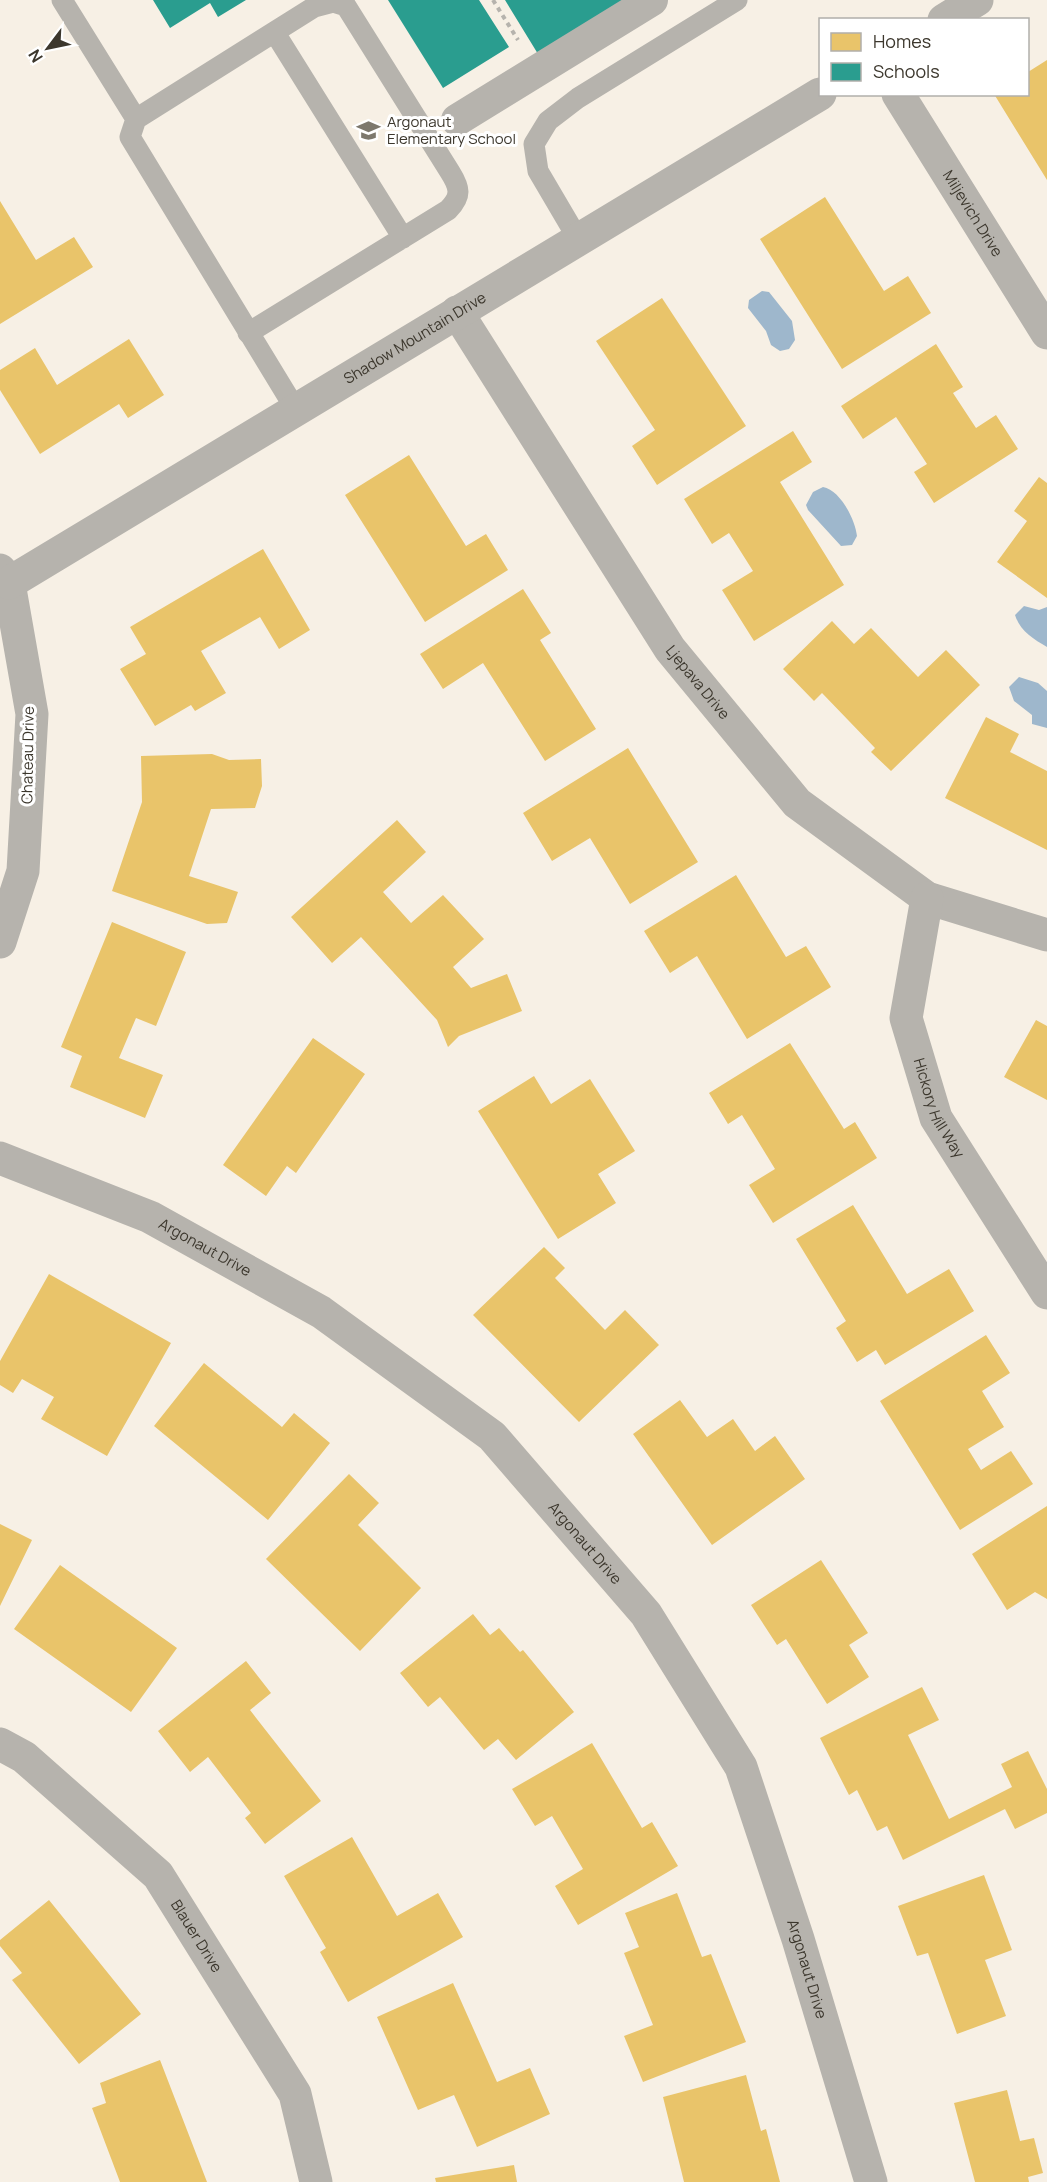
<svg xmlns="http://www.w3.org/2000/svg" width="1047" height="2182" font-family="Manrope,sans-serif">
	<rect width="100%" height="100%" fill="#f7f0e5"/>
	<!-- water -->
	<path fill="#9eb7cc" d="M762 291 769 292 792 321 795 340 789 349 780 351 771 345 766 331 748 308 749 300Z
		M823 487C840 490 855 519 857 536L852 545 841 546 808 510 806 505 813 492Z
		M1024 606 1039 610 1047 607V647C1033 639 1020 631 1015 615Z
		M1019 677 1038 683 1047 691V728L1032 724V715L1014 701 1009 687Z"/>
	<!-- homes -->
	<path fill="#e9c46a" d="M1047 60V180L994 94H1028V72Z
		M825 197 884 291 908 276 931 313 842 369 760 239Z
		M0 201 36 260 74 237 93 267 0 324Z
		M662 298 746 426 657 485 632 446 655 430 596 341Z
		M129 339 164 395 128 418 119 404 40 454 0 390V370L35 348 57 385Z
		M936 344 963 387 953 393 976 428 996 415 1018 449 934 503 914 472 927 464 896 417 863 439 841 406Z
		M793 431 812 462 780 482 844 585 754 641 722 590 753 571 729 533 712 544 684 499Z
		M409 455 466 546 486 534 508 570 425 622 345 495Z
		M1039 477 1047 483V598L997 562 1027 521 1014 511Z
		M263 549 310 630 279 649 260 617 201 651 226 693 195 711 191 705 155 726 120 669 146 654 130 627Z
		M523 589 551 633 540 640 596 729 545 761 483 663 443 689 420 654Z
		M832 621 854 644 871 628 918 677 946 650 980 685 891 771 871 752 875 748 822 693 814 701 783 669Z
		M986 717 1019 734 1010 752 1047 771V850L945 798Z
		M628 748 698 862 630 904 590 838 552 861 523 813Z
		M212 754 229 760 261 759 262 786 255 808 211 809 189 876 238 892 227 923 207 924 112 891 142 802 141 756Z
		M397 820 426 852 383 892 411 923 443 895 484 939 453 967 471 988 507 974 522 1011 459 1036 448 1047 437 1020 361 937 332 963 291 917Z
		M736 875 786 957 806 946 831 987 747 1039 697 956 670 973 644 931Z
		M112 922 186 952 156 1026 136 1018 119 1058 163 1075 145 1118 70 1087 82 1056 61 1047Z
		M1036 1020 1047 1026V1100L1004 1077Z
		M313 1038 365 1074 296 1173 287 1166 266 1196 223 1165Z
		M790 1043 844 1129 855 1122 877 1158 773 1223 749 1185 775 1169 742 1115 728 1124 709 1093Z
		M534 1076 551 1104 590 1079 635 1151 598 1174 616 1203 558 1239 478 1111Z
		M853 1205 907 1294 949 1269 974 1311 885 1365 876 1350 857 1362 836 1328 846 1321 796 1239Z
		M544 1247 565 1268 555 1278 605 1330 625 1310 659 1345 579 1422 473 1315Z
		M49 1274 171 1343 107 1456 41 1419 54 1397 22 1379 13 1393 0 1385V1361Z
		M986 1335 1010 1373 982 1391 1004 1427 968 1449 981 1470 1011 1451 1033 1484 960 1530 880 1401Z
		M204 1363 282 1427 294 1413 330 1443 268 1520 154 1426Z
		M680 1400 707 1437 733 1419 755 1451 775 1436 805 1479 712 1545 633 1434Z
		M349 1474 379 1503 358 1525 421 1588 360 1651 266 1559Z
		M1047 1506V1599L1035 1592 1007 1610 972 1554Z
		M0 1524 32 1540 0 1606Z
		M821 1560 868 1633 849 1645 869 1677 827 1704 786 1639 777 1645 751 1605Z
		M60 1565 177 1648 131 1712 14 1629Z
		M473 1614 490 1635 499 1628 520 1652 523 1650 574 1712 516 1760 498 1739 484 1750 440 1697 428 1707 400 1673Z
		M246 1661 271 1693 250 1710 321 1801 265 1844 245 1818 251 1813 208 1757 190 1772 158 1731Z
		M922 1687 939 1720 908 1735 949 1819 1012 1787 1001 1764 1028 1751 1047 1789V1813L1015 1829 1005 1809 903 1860 887 1826 877 1831 857 1790 849 1795 820 1738Z
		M592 1743 642 1828 652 1822 678 1866 578 1925 555 1886 583 1869 552 1816 535 1826 512 1789Z
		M352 1837 397 1916 438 1893 463 1937 348 2002 320 1952 326 1948 284 1876Z
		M984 1875 1012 1950 985 1960 1006 2016 957 2034 928 1953 917 1956 898 1906Z
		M677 1893 702 1957 711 1954 746 2042 643 2082 624 2036 653 2025 624 1953 639 1947 625 1913Z
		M49 1900 141 2014 79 2064 12 1980 22 1973 0 1946V1940Z
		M453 1983 497 2082 530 2068 550 2114 477 2147 454 2095 418 2110 377 2017Z
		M160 2060 207 2182H120L92 2108 106 2103 100 2083Z
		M746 2075 761 2131 766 2129 780 2182H684L663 2097Z
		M1007 2090 1020 2141 1034 2138 1043 2173 1028 2177 1029 2182H975L954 2103Z
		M514 2165 517 2182H436L435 2178Z"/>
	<!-- schools -->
	<path fill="#2a9d8f" d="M153 0H246L218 17 210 3 170 28Z
		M388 0H479L509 47 443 88Z
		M505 0H625L538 54Z"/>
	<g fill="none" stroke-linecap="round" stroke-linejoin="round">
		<!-- path -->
		<path stroke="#b6b3ad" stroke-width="4" stroke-dasharray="4.5 4.5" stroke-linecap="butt" d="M493 0 518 40"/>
		<!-- service -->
		<path stroke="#b6b3ad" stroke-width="21" d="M62 0 136 119
			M275 33 403 238
			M578 239 538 171 534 144 548 121 578 98 737 0
			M248 333 448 210C462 196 460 188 450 172L346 6 333 2 314 7 136 119 130 137 296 410"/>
		<!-- pedestrian -->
		<path stroke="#b6b3ad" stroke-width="32" d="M457 120 652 0"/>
		<!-- minor -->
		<g stroke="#b6b3ad" stroke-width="33">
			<path d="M944 20 977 0"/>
			<path id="s1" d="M898 94 1047 333"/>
			<path id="s2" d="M457 312 670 649 797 803 927 898 1047 935"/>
			<path d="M0 570 9 583 32 714 23 871 0 942"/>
			<path id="s3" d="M9 583 820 94"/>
			<path id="s4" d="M927 898 906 1018 936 1118 1047 1293"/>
			<path id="s5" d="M0 1158 150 1217 321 1312 492 1436 646 1614 741 1767 798 1939 871 2182"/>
			<path id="s6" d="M0 1744 24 1757 158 1875 295 2094 316 2182"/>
		</g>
	</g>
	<!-- icons -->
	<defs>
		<symbol id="school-bare" viewBox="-9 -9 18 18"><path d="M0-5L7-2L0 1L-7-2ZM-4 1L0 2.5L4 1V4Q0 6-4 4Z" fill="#7d786d" stroke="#fff" stroke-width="2.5" paint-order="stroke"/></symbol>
	</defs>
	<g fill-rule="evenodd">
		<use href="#school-bare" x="352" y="114" width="33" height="33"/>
	</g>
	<g text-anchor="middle" stroke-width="6" stroke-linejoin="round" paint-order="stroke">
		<!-- poi labels -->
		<g font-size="15" fill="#3c372d" stroke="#fff" text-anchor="start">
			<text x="387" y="127">Argonaut<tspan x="387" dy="17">Elementary School</tspan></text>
		</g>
		<!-- street labels -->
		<g font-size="15" fill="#3c372d" stroke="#fff">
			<text dy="5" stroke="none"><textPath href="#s1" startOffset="141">Miljevich Drive</textPath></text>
			<text dy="5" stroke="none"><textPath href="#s3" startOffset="474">Shadow Mountain Drive</textPath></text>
			<text dy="5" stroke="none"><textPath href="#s2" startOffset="442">Ljepava Drive</textPath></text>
			<text transform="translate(28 755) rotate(-89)" y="5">Chateau Drive</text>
			<text dy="5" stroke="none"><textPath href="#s4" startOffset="218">Hickory Hill Way</textPath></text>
			<text dy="5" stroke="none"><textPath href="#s5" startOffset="224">Argonaut Drive</textPath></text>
			<text dy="5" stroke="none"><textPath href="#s5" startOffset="710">Argonaut Drive</textPath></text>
			<text dy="5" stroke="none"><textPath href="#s6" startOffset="278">Blauer Drive</textPath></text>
			<text dy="5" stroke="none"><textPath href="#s5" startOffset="1196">Argonaut Drive</textPath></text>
		</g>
	</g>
	<!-- legend -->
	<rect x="819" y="18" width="210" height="78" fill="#ffffff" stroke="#b1afab" stroke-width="1.5"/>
	<rect x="831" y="33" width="30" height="18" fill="#e9c46a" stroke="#b1afab" stroke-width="1.5"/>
	<text x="873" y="48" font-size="18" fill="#3c372d">Homes</text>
	<rect x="831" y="63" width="30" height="18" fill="#2a9d8f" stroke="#b1afab" stroke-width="1.5"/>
	<text x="873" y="78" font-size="18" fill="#3c372d">Schools</text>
	<!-- north arrow -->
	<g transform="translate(48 48) rotate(238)" stroke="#ffffff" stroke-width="4.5" paint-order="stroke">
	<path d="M0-4.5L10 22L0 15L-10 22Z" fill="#3c372d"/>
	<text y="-9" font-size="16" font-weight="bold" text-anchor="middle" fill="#3c372d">N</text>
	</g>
</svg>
